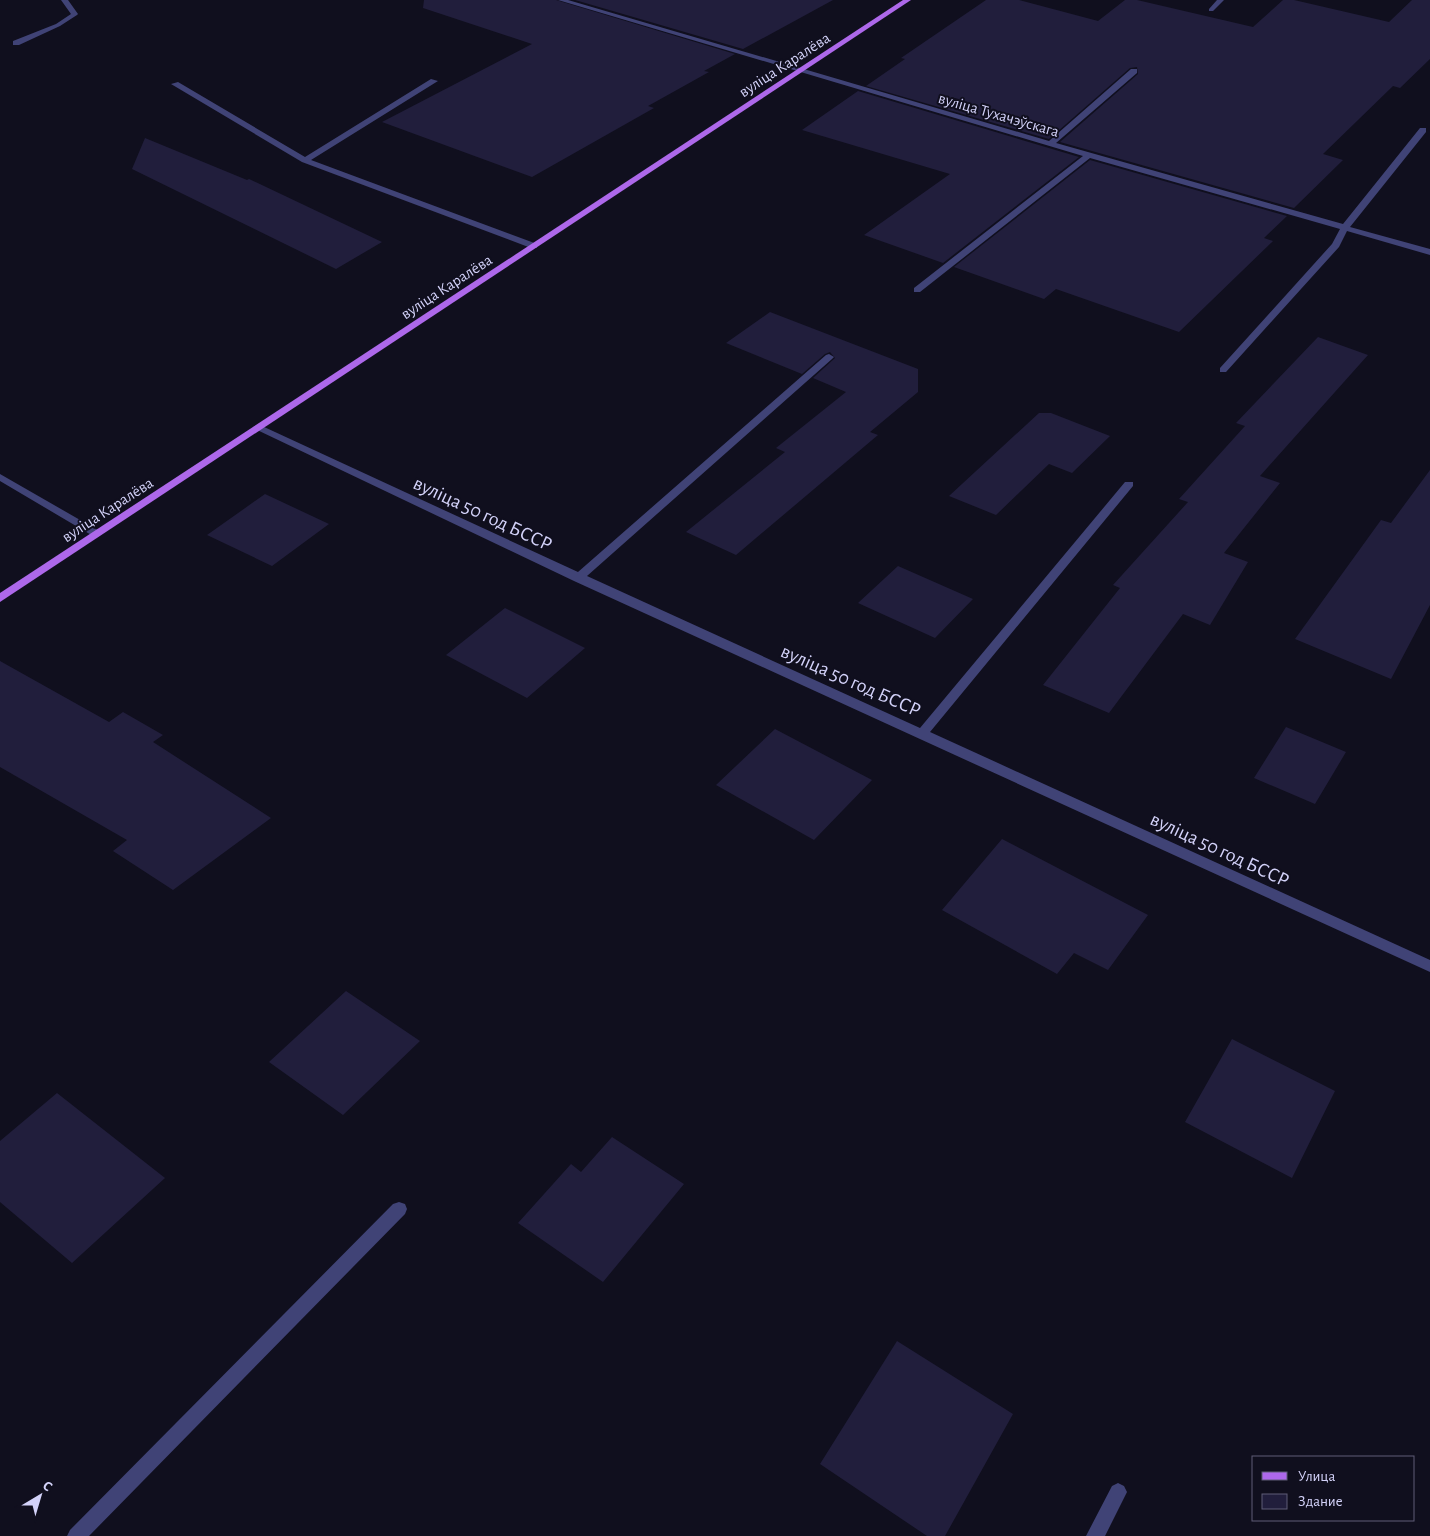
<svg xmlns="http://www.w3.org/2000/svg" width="1430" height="1536" font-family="'Alegreya Sans',sans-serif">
	<rect width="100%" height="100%" fill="#100f1e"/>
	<!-- building -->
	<path fill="#211e3c" d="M424 0H556L735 54 704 71 709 72 648 106 654 108 532 177 382 122 532 44 423 8Z
		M575 0H833L743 49Z
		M986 0H1019L1098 21 1125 0H1137L1253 27 1283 0H1294L1389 22 1412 0H1430V59L1400 88 1393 86 1323 154 1343 160 1294 208 1060 142 1138 74 1137 67 1130 68 1049 139 866 86 905 59 901 58Z
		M858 91 1079 157 943 263 864 235 950 174 802 130Z
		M145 138 247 180 249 179 382 242 336 269 132 169Z
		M1090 160 1287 216 1264 238 1273 241 1179 332 1056 289 1044 299 954 267Z
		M770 312 918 369V392L870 432 878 435 736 555 686 532 785 452 776 448 846 392 813 378 835 358 830 352 825 354 802 374 726 343Z
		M1318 337 1368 355 1260 476 1280 483 1224 553 1248 562 1210 625 1183 614 1109 713 1043 685 1120 588 1113 585 1188 502 1179 499 1245 426 1236 423Z
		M1039 413H1051L1110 436 1072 473 1049 464 996 515 949 496Z
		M1430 470V605L1391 679 1295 639 1381 520 1391 523Z
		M265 494 329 524 272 566 207 535Z
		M898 566 973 599 935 638 858 603Z
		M505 608 585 648 527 698 446 655Z
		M0 661 109 722 123 712 163 735 153 742 271 818 173 890 113 851 127 840 0 767Z
		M1286 727 1346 752 1315 804 1254 778Z
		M775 729 872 780 814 840 716 785Z
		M1002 839 1148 915 1108 970 1074 953 1057 974 942 910Z
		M346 991 420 1041 343 1115 269 1062Z
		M1232 1039 1335 1091 1292 1178 1185 1122Z
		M57 1093 165 1178 72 1263 0 1202V1141Z
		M612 1137 684 1184 603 1282 518 1223 571 1164 581 1172Z
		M897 1341 1013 1414 945 1536H927L820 1464Z"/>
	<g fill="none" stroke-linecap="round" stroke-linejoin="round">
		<!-- minor -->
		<path fill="#404376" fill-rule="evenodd" d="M61 0H68L78 14 77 15 60 26 19 45H13V41L56 24 71 14Z
			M558 0H568L1049 141 1131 69H1137V73L1056 143 1343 224 1420 128H1426V132L1350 227 1430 249V255L1347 231 1339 247 1226 372H1220V368L1332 244 1340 229 1090 158 920 292H914V288L1083 156Z
			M1217 0H1224L1213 11H1209V9Z
			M431 79 438 81 311 160 537 244V248H531L302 162 171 84 178 82 305 157Z
			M829 354 834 357 832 359 587 576 920 728 1125 482H1133V486L930 732 1430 960V972L574 581 253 428 254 426H262L578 572 826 355Z
			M0 474 101 532 102 534 97 537 93 536 0 481Z
			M399 1202 405 1204 407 1209 405 1214 89 1536H67L70 1530 393 1204Z
			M1118 1483 1124 1486 1127 1492 1105 1536H1086L1112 1486Z"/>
		<!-- major -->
		<path fill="#ad68ea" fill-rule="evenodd" d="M903 0H911L0 602V593Z"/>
	</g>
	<g text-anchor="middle" stroke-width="4" stroke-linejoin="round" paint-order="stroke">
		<!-- far-street labels -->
		<g font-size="16" fill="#d3d2f9" stroke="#100f1e">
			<text transform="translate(784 64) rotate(-33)" y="6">вуліца Каралёва</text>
			<text transform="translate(999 114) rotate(16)" y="6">вуліца Тухачэўскага</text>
			<text transform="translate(446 286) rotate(-33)" y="6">вуліца Каралёва</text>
			<text transform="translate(107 509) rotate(-33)" y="6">вуліца Каралёва</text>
		</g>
		<!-- street labels -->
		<g font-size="20" fill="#d3d2f9" stroke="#100f1e">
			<text transform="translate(483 513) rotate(25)" y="7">вуліца 50 год БССР</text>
			<text transform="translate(851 680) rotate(24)" y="7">вуліца 50 год БССР</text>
			<text transform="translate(1220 849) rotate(25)" y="7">вуліца 50 год БССР</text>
		</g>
	</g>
	<!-- legend -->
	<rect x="1252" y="1456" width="162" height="65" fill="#100f1e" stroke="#5e5d76"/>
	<rect x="1262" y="1472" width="25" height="8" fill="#ad68ea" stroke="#5e5d76"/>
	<text x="1298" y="1481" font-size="15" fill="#d3d2f9">Улица</text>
	<rect x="1262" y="1494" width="25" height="15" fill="#211e3c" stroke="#5e5d76"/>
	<text x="1298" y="1506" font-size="15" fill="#d3d2f9">Здание</text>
	<!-- north arrow -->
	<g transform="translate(40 1496) rotate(38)" stroke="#100f1e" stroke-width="4" paint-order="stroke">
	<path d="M0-4L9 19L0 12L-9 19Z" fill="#d3d2f9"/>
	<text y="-8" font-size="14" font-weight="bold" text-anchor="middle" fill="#d3d2f9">С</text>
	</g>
</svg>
